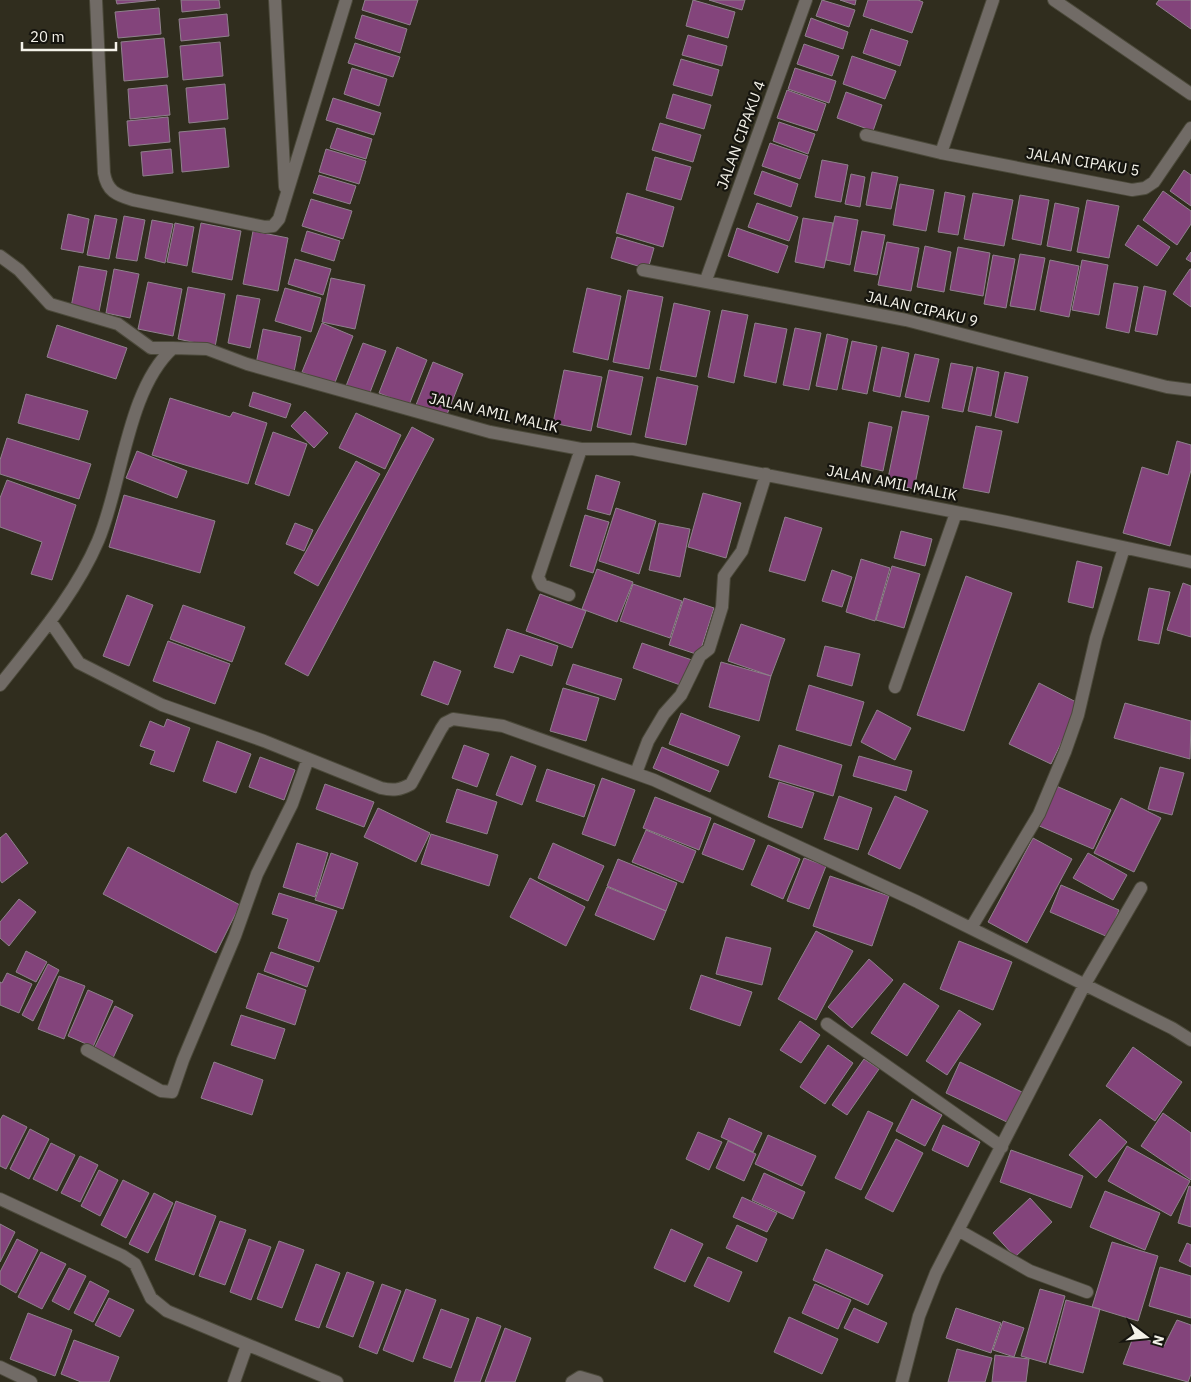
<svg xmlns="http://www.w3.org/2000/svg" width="1191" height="1382" font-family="'IBM Plex Sans',sans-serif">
	<rect width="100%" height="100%" fill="#302d1e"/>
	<!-- building -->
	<path fill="#83447b" stroke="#8f818c" d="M116 0H156L117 4Z
		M181 0H219L220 8 182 12Z
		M365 0H418L410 25 362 10Z
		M693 0 735 12 728 38 686 26Z
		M709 0H745L742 10Z
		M822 0 855 10 849 27 816 16Z
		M840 0H856L855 5Z
		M868 0H918L923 2 912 33 863 16Z
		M1159 0H1191V29L1156 4Z
		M159 8 161 34 118 38 115 12Z
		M227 14 229 36 181 41 179 19Z
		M362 15 407 29 400 53 355 38Z
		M811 18 848 32 843 49 805 36Z
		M871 29 908 41 900 66 863 53Z
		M688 35 727 46 722 66 682 55Z
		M164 38 168 77 124 81 121 42Z
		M220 42 223 76 183 80 180 46Z
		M355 43 400 57 393 77 348 63Z
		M804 44 839 56 832 76 797 64Z
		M852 56 896 71 885 99 843 84Z
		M681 59 719 70 712 96 673 85Z
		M352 68 387 79 379 106 344 94Z
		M795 68 836 81 829 103 788 89Z
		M225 84 228 119 189 123 186 88Z
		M167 85 170 115 130 119 128 89Z
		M787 90 826 104 817 131 777 118Z
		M846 92 882 105 873 131 837 118Z
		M673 94 711 105 704 129 666 118Z
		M333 98 381 113 374 135 326 120Z
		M168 117 170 142 129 146 127 121Z
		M779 122 815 134 808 154 773 141Z
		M660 123 701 135 693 162 652 150Z
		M225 128 229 167 182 172 179 132Z
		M337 128 372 139 366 159 330 148Z
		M770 143 808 156 800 179 762 166Z
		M171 149 173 173 143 176 141 152Z
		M326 149 366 161 359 184 319 172Z
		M655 157 691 167 681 200 646 190Z
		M822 160 848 165 841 202 815 197Z
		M1184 170 1191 175V206L1170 191Z
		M762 171 798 184 791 207 754 194Z
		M872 172 898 177 891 209 866 205Z
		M851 174 865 177 860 207 845 204Z
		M319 175 356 186 350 204 313 193Z
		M900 184 934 190 926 231 893 225Z
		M1163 191 1191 211V224L1177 245 1143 220Z
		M945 192 965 196 958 235 938 232Z
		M627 193 674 207 663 247 616 233Z
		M973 193 1013 200 1004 246 964 239Z
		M1020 195 1049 200 1041 245 1012 239Z
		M311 199 352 211 343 239 302 226Z
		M1087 200 1119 206 1109 258 1077 252Z
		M757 203 798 217 789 241 748 227Z
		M1055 203 1079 208 1071 251 1047 246Z
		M68 214 89 219 83 253 61 249Z
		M95 215 117 219 109 259 87 255Z
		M124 216 145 220 137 261 116 258Z
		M835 216 858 220 850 265 826 260Z
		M803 218 833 223 824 268 795 262Z
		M152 220 173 224 165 263 145 258Z
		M175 223 194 227 187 266 167 262Z
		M201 223 241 231 232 280 192 272Z
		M1138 225 1170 247 1157 266 1125 245Z
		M737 228 788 246 778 273 728 256Z
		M253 231 288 238 278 291 243 284Z
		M307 231 340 241 334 261 301 251Z
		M862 231 885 235 877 275 854 271Z
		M617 237 654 248 648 269 611 258Z
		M887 242 919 248 911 291 878 285Z
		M925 246 951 252 944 292 917 287Z
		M958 247 990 253 983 296 950 290Z
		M1191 252V262L1186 259Z
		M1020 254 1045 258 1035 310 1010 306Z
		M993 255 1015 259 1006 308 984 304Z
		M295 259 331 269 323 295 288 284Z
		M1050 260 1079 266 1069 317 1040 311Z
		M1082 260 1108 265 1099 315 1072 310Z
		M79 266 107 271 99 312 71 307Z
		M114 269 139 274 130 318 106 313Z
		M1190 269H1191V307L1173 294Z
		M331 278 365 285 355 329 322 322Z
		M148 282 182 289 173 336 138 329Z
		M1114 283 1138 287 1129 333 1106 328Z
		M1144 286 1166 291 1157 335 1135 331Z
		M188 287 225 294 215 347 178 339Z
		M285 288 321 298 311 332 275 321Z
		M587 288 621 296 608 360 573 352Z
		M628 290 663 297 649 369 613 362Z
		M237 295 260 299 250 348 228 343Z
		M674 303 710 311 696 377 660 370Z
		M722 310 748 315 734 383 708 377Z
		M322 323 353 336 334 385 302 372Z
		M755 323 787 329 776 383 744 376Z
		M57 325 127 348 116 379 47 357Z
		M795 328 821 333 809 390 783 385Z
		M263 329 301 337 294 372 256 364Z
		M827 334 848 339 837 390 816 386Z
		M852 341 877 346 867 394 842 389Z
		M363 343 386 351 369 395 346 386Z
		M397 347 427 360 409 405 379 393Z
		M882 347 909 353 900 397 873 391Z
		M915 354 939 359 929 402 905 397Z
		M433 362 463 374 446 417 416 405Z
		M951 363 973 367 963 412 942 408Z
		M977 367 999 372 991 416 968 411Z
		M564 370 602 377 591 431 553 423Z
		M609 370 643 377 631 435 597 427Z
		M1005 372 1028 377 1018 423 995 417Z
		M657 377 698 386 686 445 645 437Z
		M253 392 291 404 286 418 249 406Z
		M26 394 88 411 79 440 18 423Z
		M170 398 230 417 233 412 267 423 248 484 152 455Z
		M305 411 328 433 314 448 291 426Z
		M902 411 929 416 914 489 887 483Z
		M356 413 401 435 385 469 339 448Z
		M869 422 892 427 883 471 861 466Z
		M976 426 1002 431 989 493 963 488Z
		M412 427 434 439 308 676 285 664Z
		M273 432 307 444 289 496 255 484Z
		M7 438 91 464 79 499 0 474V460Z
		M1177 441 1191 445V470L1170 546 1123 533 1142 467 1168 475Z
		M137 451 187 471 177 498 126 478Z
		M356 461 380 474 318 586 294 573Z
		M596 475 620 482 610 515 587 509Z
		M7 480 76 505 52 580 31 574 42 542 0 527V498Z
		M703 493 741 503 726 558 688 547Z
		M124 495 215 521 200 573 109 547Z
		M616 508 656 521 639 574 599 561Z
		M585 515 609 522 593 573 570 566Z
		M785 517 822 528 805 581 769 571Z
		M295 523 313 530 304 551 286 544Z
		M659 523 690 529 680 577 649 570Z
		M901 531 932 539 925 566 894 558Z
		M861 559 890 568 875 621 846 612Z
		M1077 561 1102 567 1093 608 1068 602Z
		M892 566 920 574 904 628 876 620Z
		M597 569 633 582 617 622 582 609Z
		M832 570 852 577 842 607 822 601Z
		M966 576 1012 593 964 731 917 715Z
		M1183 583 1191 586V637L1167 630Z
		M633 584 682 601 670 638 620 621Z
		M1149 588 1170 592 1159 644 1138 640Z
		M540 594 586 611 572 648 526 631Z
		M127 595 153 605 129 666 103 656Z
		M684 598 714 608 699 655 669 645Z
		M183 605 245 627 232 662 170 639Z
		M741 624 785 639 771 676 728 661Z
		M507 629 558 646 552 666 520 655 513 673 494 667Z
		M168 641 230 664 215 704 153 681Z
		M642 643 692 660 683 686 633 668Z
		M825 646 860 654 852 686 817 676Z
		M434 661 461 671 448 705 421 695Z
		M721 662 771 676 759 721 709 707Z
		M573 664 622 679 615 700 566 684Z
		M1039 683 1080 704 1051 764 1009 744Z
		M809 685 864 702 851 746 796 730Z
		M563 688 599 698 586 741 550 731Z
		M1125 703 1191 721 1190 759 1114 738Z
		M877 710 911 728 895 760 861 742Z
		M681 713 740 736 728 766 669 744Z
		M167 719 190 728 174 772 150 764 155 751 140 746 150 721 164 727Z
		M217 741 251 754 236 793 203 781Z
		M464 745 489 754 477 787 452 778Z
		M779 745 842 765 833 796 769 777Z
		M662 747 719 771 710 792 653 768Z
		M511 756 536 766 522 805 496 795Z
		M859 756 912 771 906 791 853 776Z
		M260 757 295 770 284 800 249 787Z
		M1160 767 1184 773 1172 815 1148 809Z
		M547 769 595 785 584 817 536 801Z
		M602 778 635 790 615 846 582 834Z
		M779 782 814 793 802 828 768 817Z
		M325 784 374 802 364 827 316 809Z
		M1054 785 1111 810 1093 849 1037 825Z
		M457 789 497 802 487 834 446 822Z
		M839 796 872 808 858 850 824 839Z
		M895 796 928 811 900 869 868 854Z
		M655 797 711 818 699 850 643 828Z
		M1121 798 1161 818 1134 872 1094 853Z
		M378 808 430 833 416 862 364 837Z
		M714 823 755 840 743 870 702 854Z
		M646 830 696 851 683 883 632 862Z
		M6 833 28 863 2 883 0 880V838Z
		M431 834 498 855 489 886 421 864Z
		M1033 838 1072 859 1027 943 988 922Z
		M297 843 328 853 315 897 283 887Z
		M553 843 604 866 588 901 538 878Z
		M768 845 800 859 783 899 751 885Z
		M128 847 240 905 216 953 103 894Z
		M331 853 358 863 343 909 315 900Z
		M1088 853 1127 875 1113 900 1073 878Z
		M804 858 826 866 809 909 787 901Z
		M618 859 677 883 666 911 607 886Z
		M830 876 889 896 872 946 813 926Z
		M530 878 585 907 566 946 510 917Z
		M1061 885 1119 910 1108 937 1050 912Z
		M607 887 666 911 654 940 595 915Z
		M279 893 337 911 319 962 278 948 288 919 272 914Z
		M19 899 36 912 9 946 0 938V922Z
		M816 931 853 951 816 1020 778 999Z
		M726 937 771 948 762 985 716 974Z
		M959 941 1012 962 993 1010 940 989Z
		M26 951 47 962 36 982 16 972Z
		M271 952 314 967 307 987 264 971Z
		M869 959 893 980 852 1028 828 1007Z
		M48 964 59 970 33 1021 22 1015Z
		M7 973 32 984 19 1013 0 1005V982L2 983Z
		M258 973 306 990 295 1025 246 1008Z
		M701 975 752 992 740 1026 690 1009Z
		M59 976 85 986 64 1039 38 1029Z
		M904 983 939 1006 907 1056 871 1033Z
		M88 990 113 1001 93 1047 68 1036Z
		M115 1006 133 1015 113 1058 94 1049Z
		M959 1010 981 1024 947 1075 926 1061Z
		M241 1015 285 1029 275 1059 231 1045Z
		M800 1021 820 1035 801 1063 780 1050Z
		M828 1045 853 1063 825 1104 800 1087Z
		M1133 1047 1182 1082 1155 1121 1106 1086Z
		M864 1059 879 1069 847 1115 832 1105Z
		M214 1062 263 1080 252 1115 201 1098Z
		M960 1062 1024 1093 1009 1123 946 1093Z
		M912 1099 942 1115 925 1146 896 1131Z
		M868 1111 893 1123 861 1190 835 1178Z
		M1163 1113 1191 1133V1180L1141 1146Z
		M3 1115 27 1127 6 1169 0 1166V1120Z
		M729 1118 762 1133 753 1152 721 1137Z
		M1100 1119 1127 1142 1096 1178 1069 1155Z
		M943 1125 980 1142 968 1167 932 1150Z
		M30 1129 49 1139 29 1179 10 1169Z
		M698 1132 722 1142 709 1170 686 1159Z
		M768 1135 816 1156 802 1186 755 1164Z
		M896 1139 923 1153 893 1212 865 1198Z
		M728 1141 756 1154 744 1181 716 1168Z
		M51 1143 75 1155 57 1191 33 1179Z
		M1127 1146 1190 1181 1171 1216 1108 1181Z
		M1011 1150 1083 1176 1071 1208 1000 1182Z
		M80 1156 98 1165 80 1202 61 1193Z
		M99 1170 118 1180 100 1216 81 1206Z
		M764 1173 805 1192 793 1219 752 1200Z
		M123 1180 149 1193 126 1238 101 1225Z
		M1189 1186 1191 1187V1227L1178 1223Z
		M1105 1191 1160 1213 1145 1250 1090 1227Z
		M154 1193 173 1203 148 1253 129 1244Z
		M742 1197 777 1213 767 1232 733 1217Z
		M1030 1198 1052 1222 1015 1257 993 1233Z
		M176 1201 216 1216 194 1275 155 1260Z
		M220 1221 246 1230 225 1285 199 1276Z
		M0 1224 15 1232 0 1262Z
		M737 1225 767 1239 757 1262 726 1248Z
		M671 1229 703 1244 685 1282 654 1268Z
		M17 1239 38 1250 16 1293 0 1284V1272Z
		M249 1239 271 1247 251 1300 230 1292Z
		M279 1241 304 1250 282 1308 257 1299Z
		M1112 1242 1158 1256 1138 1321 1092 1307Z
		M1187 1243 1191 1245V1267L1179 1261Z
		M826 1249 883 1275 868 1305 813 1280Z
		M41 1252 66 1264 42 1309 18 1297Z
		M708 1257 742 1272 729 1302 694 1286Z
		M316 1264 340 1273 319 1328 295 1320Z
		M1160 1267 1191 1276V1318L1149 1306Z
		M69 1268 86 1276 69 1310 52 1301Z
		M347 1272 374 1282 353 1337 326 1327Z
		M90 1281 109 1291 93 1322 74 1313Z
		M382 1284 401 1291 377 1354 359 1347Z
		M815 1284 851 1300 838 1329 802 1313Z
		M406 1289 436 1300 413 1362 383 1350Z
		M1040 1289 1065 1296 1046 1363 1021 1356Z
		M109 1298 134 1310 120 1337 95 1325Z
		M1066 1300 1100 1309 1083 1373 1049 1364Z
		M854 1308 887 1323 878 1343 844 1328Z
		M956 1308 1001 1323 991 1353 946 1338Z
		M441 1309 469 1319 451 1368 423 1358Z
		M28 1313 72 1330 55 1376 10 1359Z
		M477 1317 501 1326 480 1382H454Z
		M789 1317 838 1339 822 1374 774 1352Z
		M1177 1320 1191 1325V1374L1188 1382 1123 1364 1134 1335 1164 1346Z
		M1003 1321 1024 1328 1014 1357 993 1350Z
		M505 1328 531 1338 515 1382H485Z
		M74 1340 119 1357 109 1382H81L61 1374Z
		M957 1349 992 1358 985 1382H948Z
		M995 1355 1029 1359 1026 1382H992Z"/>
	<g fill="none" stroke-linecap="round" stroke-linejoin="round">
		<defs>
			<path id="minor" d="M96 0 104 173C107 191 116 195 133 200L265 227 273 226 279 219 346 0
				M275 0 285 187
				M1054 0 1191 94
				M866 135 941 153 1132 190 1145 188 1154 182 1191 128
				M941 153 993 0
				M0 256 19 270 50 304 118 324 151 348H173
				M643 270 906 320 1167 387 1191 390
				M706 280 806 0
				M569 595 542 585 538 577 581 449
				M50 621 79 663 162 705 264 741 381 788C393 791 400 790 411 784L441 729 445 723 453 719 503 726 654 780 918 902 1172 1028 1191 1040
				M0 685C36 639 75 595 98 541 122 485 127 389 173 348L207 349 247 364 490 432 581 449H633L1007 522 1191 562
				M895 687 956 513
				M636 773 648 741 664 714 681 695 700 656 709 649 722 607 724 576 742 551 766 474
				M971 928 1039 814 1065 752 1078 715 1096 638 1124 548
				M827 1024 1002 1147
				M87 1050 161 1091 172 1092 183 1060 235 936 257 874 292 804 308 759
				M0 1199 123 1256 135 1264 151 1298 167 1311 337 1382
				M958 1230 1030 1271 1087 1292
				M0 1367 31 1382
				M234 1382 247 1345
				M572 1382 580 1377 597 1382
				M902 1382 919 1316 936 1273 1085 984 1141 888"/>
		</defs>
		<!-- minor casing -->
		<use href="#minor" stroke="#4b493a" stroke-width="14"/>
		<!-- minor -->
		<use href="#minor" stroke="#716b66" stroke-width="12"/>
	</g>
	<g text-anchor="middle" stroke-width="4.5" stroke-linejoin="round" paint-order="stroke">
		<!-- street labels -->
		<g font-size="15" fill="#f4f2e9" stroke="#16150f">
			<text transform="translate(741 135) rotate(-70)" y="5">JALAN CIPAKU 4</text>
			<text transform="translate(1083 162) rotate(9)" y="5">JALAN CIPAKU 5</text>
			<text transform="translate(922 309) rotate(13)" y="5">JALAN CIPAKU 9</text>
			<text transform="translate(494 413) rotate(13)" y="5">JALAN AMIL MALIK</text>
			<text transform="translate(892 483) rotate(11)" y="5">JALAN AMIL MALIK</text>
		</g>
	</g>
	<!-- north arrow -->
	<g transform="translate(1146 1337) rotate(106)" stroke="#16150f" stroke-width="4" paint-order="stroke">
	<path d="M0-4L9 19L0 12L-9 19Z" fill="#f4f2e9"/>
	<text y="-8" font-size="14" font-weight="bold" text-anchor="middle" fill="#f4f2e9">N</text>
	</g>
	<!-- scale -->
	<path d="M22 42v8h94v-8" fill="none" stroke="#f4f2e9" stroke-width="2.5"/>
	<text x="30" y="42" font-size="15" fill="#f4f2e9" stroke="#16150f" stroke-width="4" paint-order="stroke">20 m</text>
</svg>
